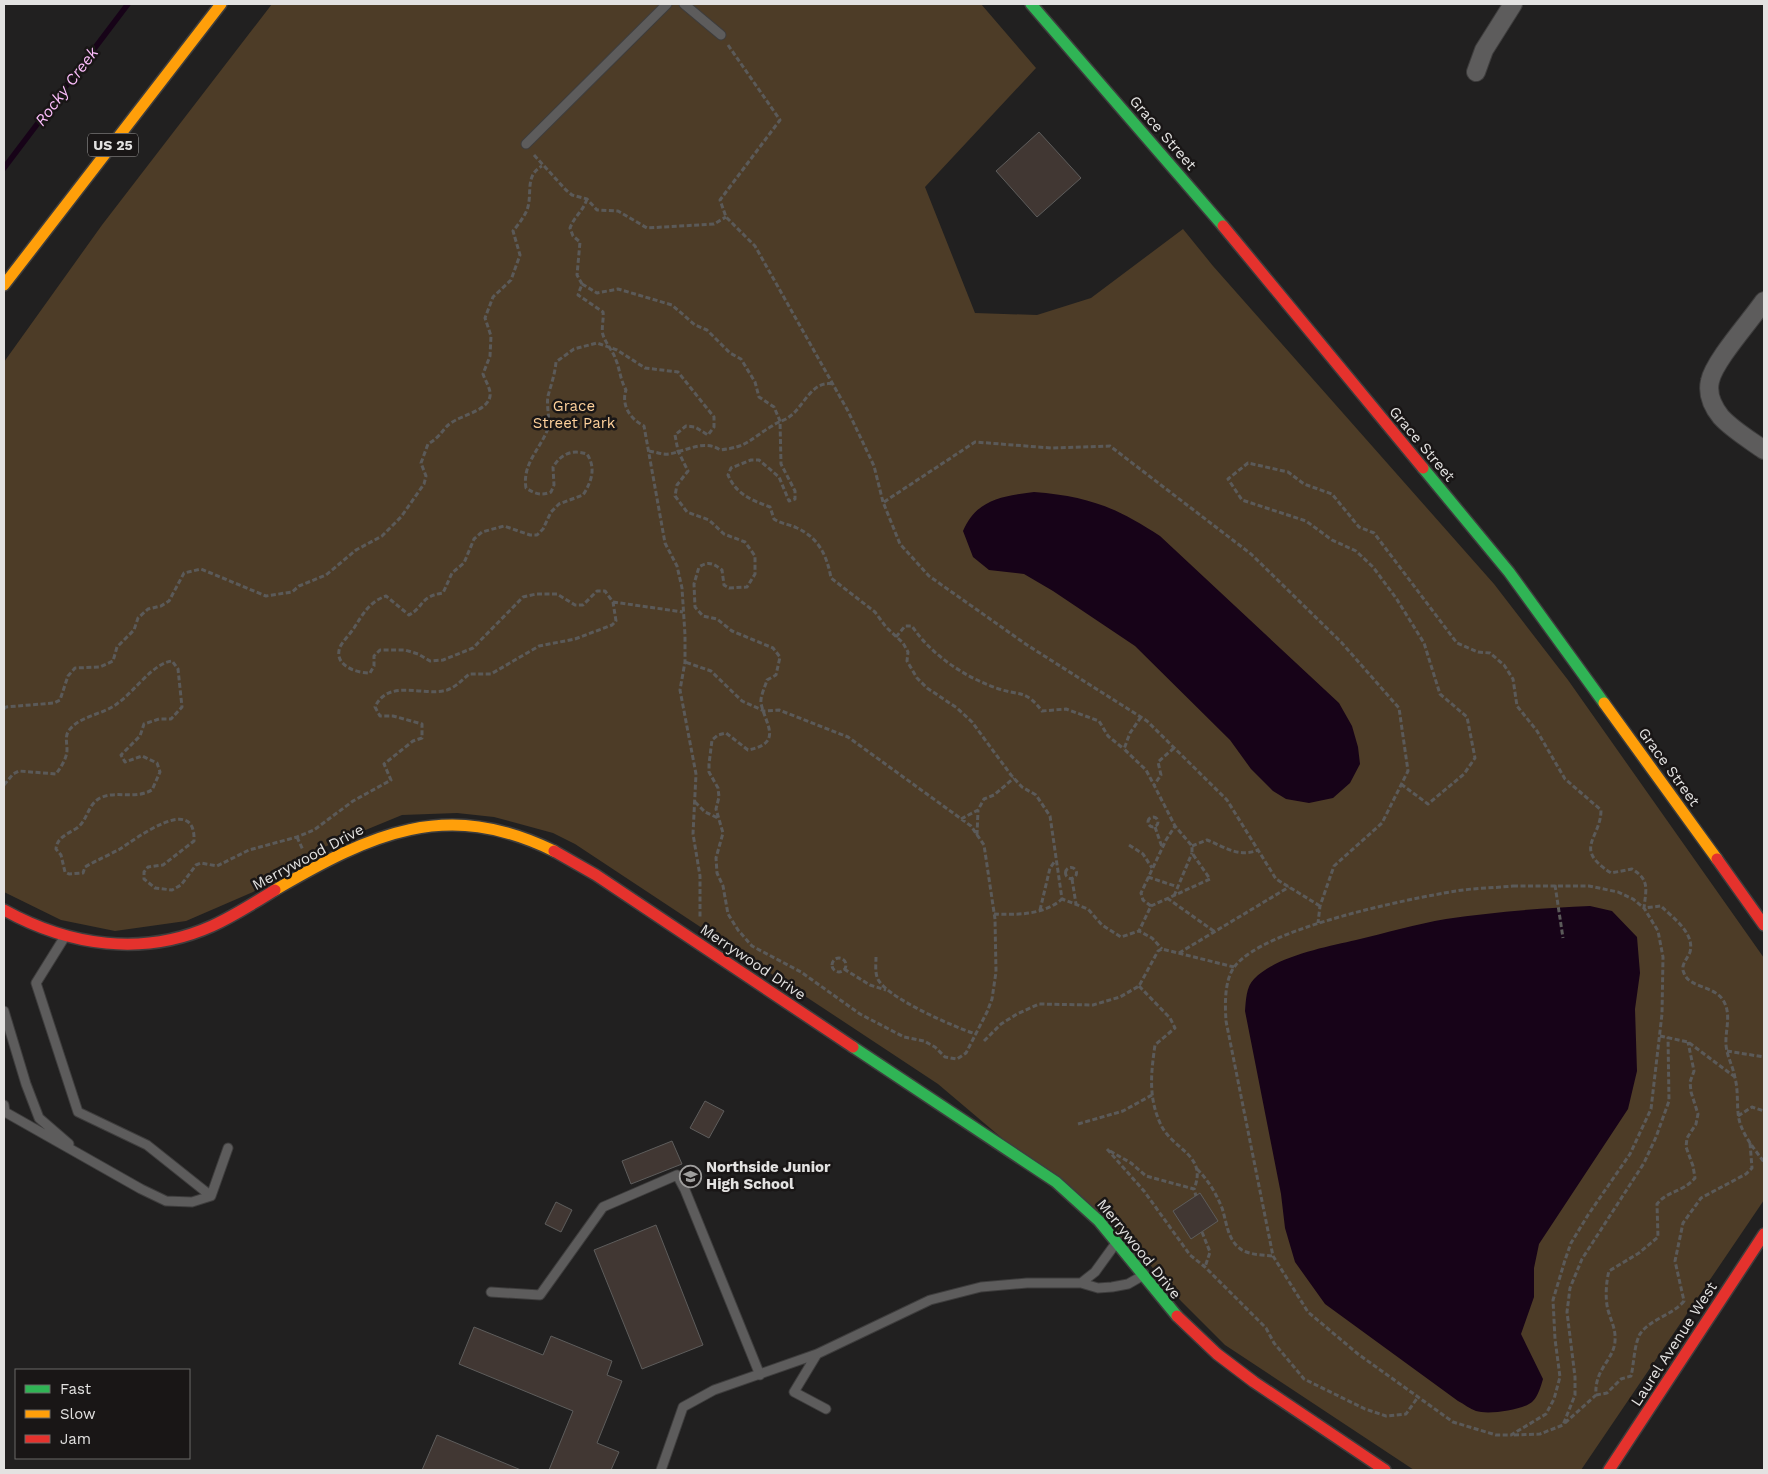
<svg xmlns="http://www.w3.org/2000/svg" width="1768" height="1474" font-family="'Work Sans',sans-serif">
	<rect width="100%" height="100%" fill="#212020"/>
	<!-- green -->
	<path fill="#4d3c27" d="M272 4H981L1036 68 925 187 975 313 1037 315 1091 298 1183 229 1213 266 1494 584 1568 680 1764 958V1200L1581 1470H1414L1225 1345 1181 1301 1146 1260 938 1084 575 844 553 833 494 817 457 813 402 815 317 850 253 892 186 921 115 931 61 920 4 892V362L102 225Z"/>
	<!-- water -->
	<path fill="#170318" d="M1034 492C1087 496 1116 507 1160 536L1339 703 1352 726 1358 747 1360 764 1350 783 1333 798 1309 803 1286 799 1273 791 1251 769 1230 740 1135 646 1053 591 1024 574 989 570 973 557 963 531C977 499 1002 496 1034 492Z
		M1590 906 1612 911 1637 937 1640 973 1635 1009 1637 1071 1628 1109 1539 1244 1534 1268V1297L1521 1334 1543 1379C1541 1386 1538 1396 1533 1401 1525 1410 1488 1415 1476 1411 1470 1409 1464 1404 1458 1401L1325 1304 1295 1262 1285 1228 1281 1194 1245 1011C1246 1000 1246 987 1254 979 1276 956 1326 947 1356 940 1386 933 1416 924 1446 919 1493 912 1542 908 1590 906Z"/>
	<g fill="none" stroke-linecap="round" stroke-linejoin="round">
		<!-- stream -->
		<path stroke="#170318" stroke-width="5.5" d="M4 168 128 4"/>
	</g>
	<!-- building -->
	<path fill="#413733" stroke="#5e5d5c" d="M1039 132 1081 178 1037 217 996 171Z
		M705 1101 724 1111 709 1138 690 1128Z
		M672 1141 682 1164 631 1184 622 1161Z
		M1200 1193 1218 1221 1191 1239 1173 1211Z
		M556 1202 572 1210 561 1232 545 1224Z
		M656 1225 703 1345 642 1369 594 1250Z
		M474 1327 543 1355 551 1336 612 1361 607 1375 622 1381 597 1443 619 1452 611 1470H549L573 1411 459 1364Z
		M437 1435 521 1470H422Z"/>
	<g fill="none" stroke-linecap="round" stroke-linejoin="round">
		<defs>
			<path id="lane" d="M684 4 721 35
				M526 144 667 4
				M64 938 36 983 78 1112 147 1145 211 1196
				M4 1011 26 1084 39 1118 69 1144
				M4 1105 5 1112 141 1189 166 1201 192 1202 211 1196 228 1148
				M1081 1283 1095 1272 1116 1243
				M491 1292 540 1295 603 1207 677 1175 685 1190 760 1375
				M817 1354 794 1392 826 1409
				M661 1470 683 1407 714 1390 817 1354 930 1300 981 1287 1027 1283H1081L1098 1288 1112 1287 1128 1284 1142 1276"/>
			<path id="street" d="M1476 72 1484 50 1513 4
				M1764 301C1751 320 1714 361 1710 381 1707 394 1713 407 1721 417 1733 430 1750 440 1764 450"/>
			<path id="fast" d="M1031 4 1223 226
				M1423 468 1509 572 1604 703
				M853 1047 1056 1182 1099 1221 1177 1316"/>
			<path id="slow" d="M4 285 221 4
				M1604 703 1717 859
				M275 890C371 834 446 798 554 851"/>
			<path id="jam" d="M1223 226 1423 468
				M554 851 596 875 853 1047
				M1717 859 1764 925
				M4 910C69 946 143 957 212 926 234 916 254 903 275 890
				M1177 1316 1217 1354 1254 1382 1385 1470
				M1609 1470 1764 1234"/>
		</defs>
		<!-- lane casing -->
		<use href="#lane" stroke="#3e3d3d" stroke-width="11"/>
		<!-- street casing -->
		<use href="#street" stroke="#3e3d3d" stroke-width="20"/>
		<!-- fast casing -->
		<use href="#fast" stroke="#3e3d3d" stroke-width="14"/>
		<!-- slow casing -->
		<use href="#slow" stroke="#3e3d3d" stroke-width="14"/>
		<!-- jam casing -->
		<use href="#jam" stroke="#3e3d3d" stroke-width="14"/>
		<!-- path -->
		<path stroke="#5b5a59" stroke-width="3" stroke-dasharray="5 2.5" stroke-linecap="butt" d="M728 45 780 120 720 200 726 217 755 246 848 411 874 466 883 502 900 544 929 576 1027 645 1147 721 1227 800 1276 879 1320 906
			M534 155 566 190 572 195 587 199 597 210 618 211 647 228 714 224 726 217
			M587 199C582 213 575 215 570 228L573 236 580 242 577 275 582 284 578 295 603 312C604 319 601 329 603 335 606 344 613 351 616 360 620 370 620 379 626 390 621 405 630 419 644 426L665 543 677 566 682 588 685 635V662L680 690 696 774 693 834 700 876V918
			M582 284 597 293 618 289 672 305 695 325 707 330 730 353 741 359 755 382 759 397 774 407 780 421 781 464 795 491V499L789 501 779 477 759 460H751L731 468 728 475C736 494 751 500 770 507L774 519C781 524 789 524 797 528 819 538 827 556 831 578L875 612 886 627 903 643 908 652 907 661 917 678 927 688 957 708 972 722 1011 775 1022 787 1036 795 1050 816 1062 899 1088 909 1102 925 1121 937 1139 931
			M649 451C656 452 663 455 669 454 686 451 705 439 720 450 748 447 750 439 772 426 777 422 784 421 789 417 804 407 811 380 833 384
			M884 502 975 442 1051 448 1110 446 1251 554 1341 642 1399 708 1408 771 1382 823 1334 866 1320 906 1318 923
			M613 602 683 612
			M896 637 905 626H912C931 655 966 678 999 689 1021 696 1026 690 1042 711L1066 709 1099 721 1108 736 1124 749
			M4 709 6 707 54 703 60 700 68 676 75 668 100 667 113 661 117 647 134 630 138 618 148 609 161 606 169 601 184 573 201 569 266 596 292 592 299 586 326 575 356 550 382 536 401 517 424 484 426 476 421 463 428 444C442 436 442 429 451 423 461 415 493 410 490 392 489 386 485 380 483 374L490 356 491 336 485 318 493 297 511 280 520 255 513 231C518 225 524 217 527 210 533 194 524 176 542 166
			M1141 717 1130 733 1124 749 1146 770 1154 785
			M1174 748 1158 762 1161 775 1154 785 1175 826
			M1401 784 1428 804 1464 774 1475 758 1467 717 1440 694 1424 643 1396 598 1373 567 1356 551 1332 540 1306 521 1242 500 1228 479 1248 463 1288 472 1304 484 1332 494 1359 527 1374 533 1457 643 1478 652 1490 653 1504 665 1513 679 1517 706 1537 731 1565 779 1601 810C1601 839 1572 848 1611 873L1632 869C1650 880 1646 889 1644 908L1661 906C1673 918 1695 933 1690 952 1687 960 1680 965 1684 973 1689 988 1713 985 1723 1000 1732 1014 1725 1030 1726 1045 1727 1057 1733 1066 1735 1078 1738 1089 1737 1101 1738 1112 1739 1131 1753 1147 1764 1162
			M4 785 13 774 19 771 56 774C61 767 67 758 67 750 67 741 64 735 71 728 83 715 105 714 118 703 134 692 153 663 172 661L178 669 182 707 171 719H159L144 724 140 736 121 755 125 762 142 756 157 763 160 772 152 790C134 800 117 790 100 798 87 805 88 820 77 828 68 834 57 837 56 849L61 855 65 872 69 874 83 873 85 867C97 860 109 855 120 849 137 838 196 793 194 841L163 865 148 867 144 872V879L155 888 172 890 181 885 196 865 201 863 217 866 249 850 297 837 314 830 353 801 391 780 384 764 413 741 422 738V724L393 716H380L375 707C388 678 424 697 447 690 456 687 462 680 469 674H491L539 646 575 639 612 625 616 621 613 602 605 591H597L583 605H575L557 594H536L523 597 473 648 443 660 430 661 418 654 405 650H380L374 656V666L370 673C357 673 333 666 340 647 343 641 350 634 354 628 363 614 369 602 386 596L409 615C424 607 420 596 443 593L452 573 464 563 474 539 482 532 504 526 530 535H537L543 529 551 512 559 504 583 495C592 481 596 468 587 454 572 449 561 454 553 467L554 485 551 492C541 496 535 494 526 488 522 465 539 450 547 431 551 420 546 407 548 396 551 385 555 374 556 362L574 349 597 343 617 350 645 368 678 372 714 417V427L708 435 695 427 686 426 675 435 678 451 688 471 677 485 675 496 687 512 709 520 724 534 745 542 755 556V574L747 587 729 588 724 585 722 570C713 563 708 561 699 567L694 584 695 607 703 616 717 619 732 631 773 648 780 657 776 675 767 680C765 687 760 697 761 703 765 724 784 743 748 750L726 733 718 735 712 740 709 764V772L718 788 719 797 716 809 723 833 716 858 717 873 723 886 728 914 738 930 752 946 801 972 860 1014 904 1037 924 1041 935 1047 945 1057 957 1059 966 1053 987 1012 992 999 996 972 995 919 984 845 971 826 848 737 779 710 764 711 742 701 711 671 685 662
			M695 802 705 812 718 818
			M1148 822a5 5 0 1 1 10 0a5 5 0 1 1-10 0Z
			M961 819 978 810 984 799 994 795 1014 778
			M1155 827 1162 847
			M977 835 978 811
			M297 837 303 850
			M1129 845 1143 854 1152 868
			M1192 846 1207 840C1225 847 1239 858 1258 850
			M1065.5 873a5.5 5.5 0 1 1 11 0a5.5 5.5 0 1 1-11 0Z
			M1148 877 1178 887
			M1072 879 1076 904
			M1555 885 1563 938
			M1513 886H1589L1618 892 1633 899 1644 908 1658 931 1663 957 1662 1014 1651 1109 1630 1154 1588 1215 1571 1243 1565 1260 1553 1300 1555 1339 1560 1377 1554 1399 1546 1414 1511 1435H1496L1453 1422 1358 1354 1308 1312 1273 1256 1226 1021C1225 1005 1224 980 1235 966 1265 928 1407 899 1456 891 1474 888 1494 888 1513 886Z
			M1174 896 1192 853
			M1167 898 1215 932
			M1151 906 1143 900 1141 893 1166 840 1175 826 1192 846V853L1210 879 1151 906 1139 931 1152 938 1162 949
			M1040 910 1050 868 1055 861
			M994 914C1017 915 1044 915 1062 899
			M1179 953 1289 887
			M876 957C876 963 875 971 877 977 882 996 956 1028 976 1034
			M832 965a7 7 0 1 1 14 0a7 7 0 1 1-14 0Z
			M844 969 870 985 886 990
			M1139 986 1170 1018 1175 1028 1155 1045C1151 1073 1148 1098 1161 1125 1173 1150 1208 1155 1194 1189
			M1660 1036 1688 1042 1735 1077
			M984 1041 1001 1024 1017 1014 1039 1004 1093 1005 1120 997 1139 986 1158 951 1162 949 1234 967
			M1727 1051 1764 1057
			M1738 1116 1752 1107 1764 1111
			M1078 1124 1123 1111 1152 1095
			M1107 1149 1144 1191 1190 1255 1205 1267 1266 1328 1274 1343 1304 1379 1365 1409 1386 1416 1406 1414 1418 1397
			M1110 1151 1131 1163 1146 1176 1194 1189 1196 1196
			M1197 1169C1208 1180 1216 1193 1222 1208 1227 1223 1227 1240 1242 1250 1251 1255 1263 1255 1273 1256
			M1202 1232 1210 1252 1205 1267
			M1596 1395 1607 1393 1621 1379 1631 1376C1634 1364 1634 1345 1640 1334 1650 1319 1673 1315 1684 1301L1675 1261 1683 1223 1701 1198 1746 1174 1752 1168 1750 1143
			M1565 1423 1596 1395C1594 1369 1614 1360 1615 1341 1616 1329 1611 1321 1608 1310 1605 1299 1606 1282 1609 1271L1639 1253 1658 1237 1657 1204C1668 1190 1682 1193 1695 1178L1693 1166 1686 1147 1687 1138 1696 1124 1698 1114 1691 1092 1690 1082 1694 1071 1688 1042
			M1514 1435 1540 1434 1563 1425 1575 1395V1377L1567 1312 1570 1288 1582 1259 1644 1163 1656 1137 1669 1101 1668 1037"/>
		<!-- lane -->
		<use href="#lane" stroke="#5d5c5c" stroke-width="9"/>
		<!-- street -->
		<use href="#street" stroke="#5d5c5c" stroke-width="18"/>
		<!-- fast -->
		<use href="#fast" stroke="#30b455" stroke-width="11"/>
		<!-- slow -->
		<use href="#slow" stroke="#ff9f0a" stroke-width="11"/>
		<!-- jam -->
		<use href="#jam" stroke="#e5322d" stroke-width="11"/>
	</g>
	<!-- icons -->
	<defs>
		<symbol id="school-ring" viewBox="-11 -11 22 22"><circle r="9.5" fill="#191616" stroke="#9f9e9d" stroke-width="1.5"/><path d="M0-5L7-2L0 1L-7-2ZM-4 1L0 2.5L4 1V4Q0 6-4 4Z" fill="#9f9e9d"/></symbol>
	</defs>
	<g fill-rule="evenodd">
		<use href="#school-ring" x="678" y="1164" width="25" height="25"/>
	</g>
	<g text-anchor="middle" stroke-width="5" stroke-linejoin="round" paint-order="stroke">
		<!-- shield labels -->
		<rect fill="#191616" stroke="#a6a5a4" stroke-width="1" x="88" y="133.5" width="50" height="23" rx="4"/>
		<g font-size="14" font-weight="bold" fill="#e3e2e1">
			<text x="113" y="150">US 25</text>
		</g>
		<!-- street labels -->
		<g font-size="15" fill="#e3e2e1" stroke="#191616">
			<text transform="translate(1163 133) rotate(49)" y="5">Grace Street</text>
			<text transform="translate(1422 444) rotate(50)" y="5">Grace Street</text>
			<text transform="translate(1669 767) rotate(54)" y="5">Grace Street</text>
			<text transform="translate(308 857) rotate(-28)" y="5">Merrywood Drive</text>
			<text transform="translate(753 962) rotate(34)" y="5">Merrywood Drive</text>
			<text transform="translate(1139 1249) rotate(51)" y="5">Merrywood Drive</text>
			<text transform="translate(1674 1344) rotate(-57)" y="5">Laurel Avenue West</text>
		</g>
		<!-- park labels -->
		<g font-size="15" fill="#fed19b" stroke="#191616">
			<text x="574" y="411">Grace<tspan x="574" dy="17">Street Park</tspan></text>
		</g>
		<!-- poi labels -->
		<g font-size="15" font-weight="bold" fill="#e3e2e1" stroke="#191616" text-anchor="start">
			<text x="706" y="1172">Northside Junior<tspan x="706" dy="17">High School</tspan></text>
		</g>
		<!-- water labels -->
		<g font-size="16" font-style="italic" fill="#fcbdfb" stroke="#191616">
			<text transform="translate(66 86) rotate(-53)" y="6">Rocky Creek</text>
		</g>
	</g>
	<!-- border -->
	<rect width="1768" height="1474" fill="none" stroke="#e3e2e1" stroke-width="10"/>
	<!-- legend -->
	<rect x="15" y="1369" width="175" height="90" fill="#191616" stroke="#6a6867"/>
	<rect x="25" y="1385" width="25" height="8" fill="#30b455" stroke="#6a6867"/>
	<text x="60" y="1394" font-size="15" fill="#e3e2e1">Fast</text>
	<rect x="25" y="1410" width="25" height="8" fill="#ff9f0a" stroke="#6a6867"/>
	<text x="60" y="1419" font-size="15" fill="#e3e2e1">Slow</text>
	<rect x="25" y="1435" width="25" height="8" fill="#e5322d" stroke="#6a6867"/>
	<text x="60" y="1444" font-size="15" fill="#e3e2e1">Jam</text>
</svg>
